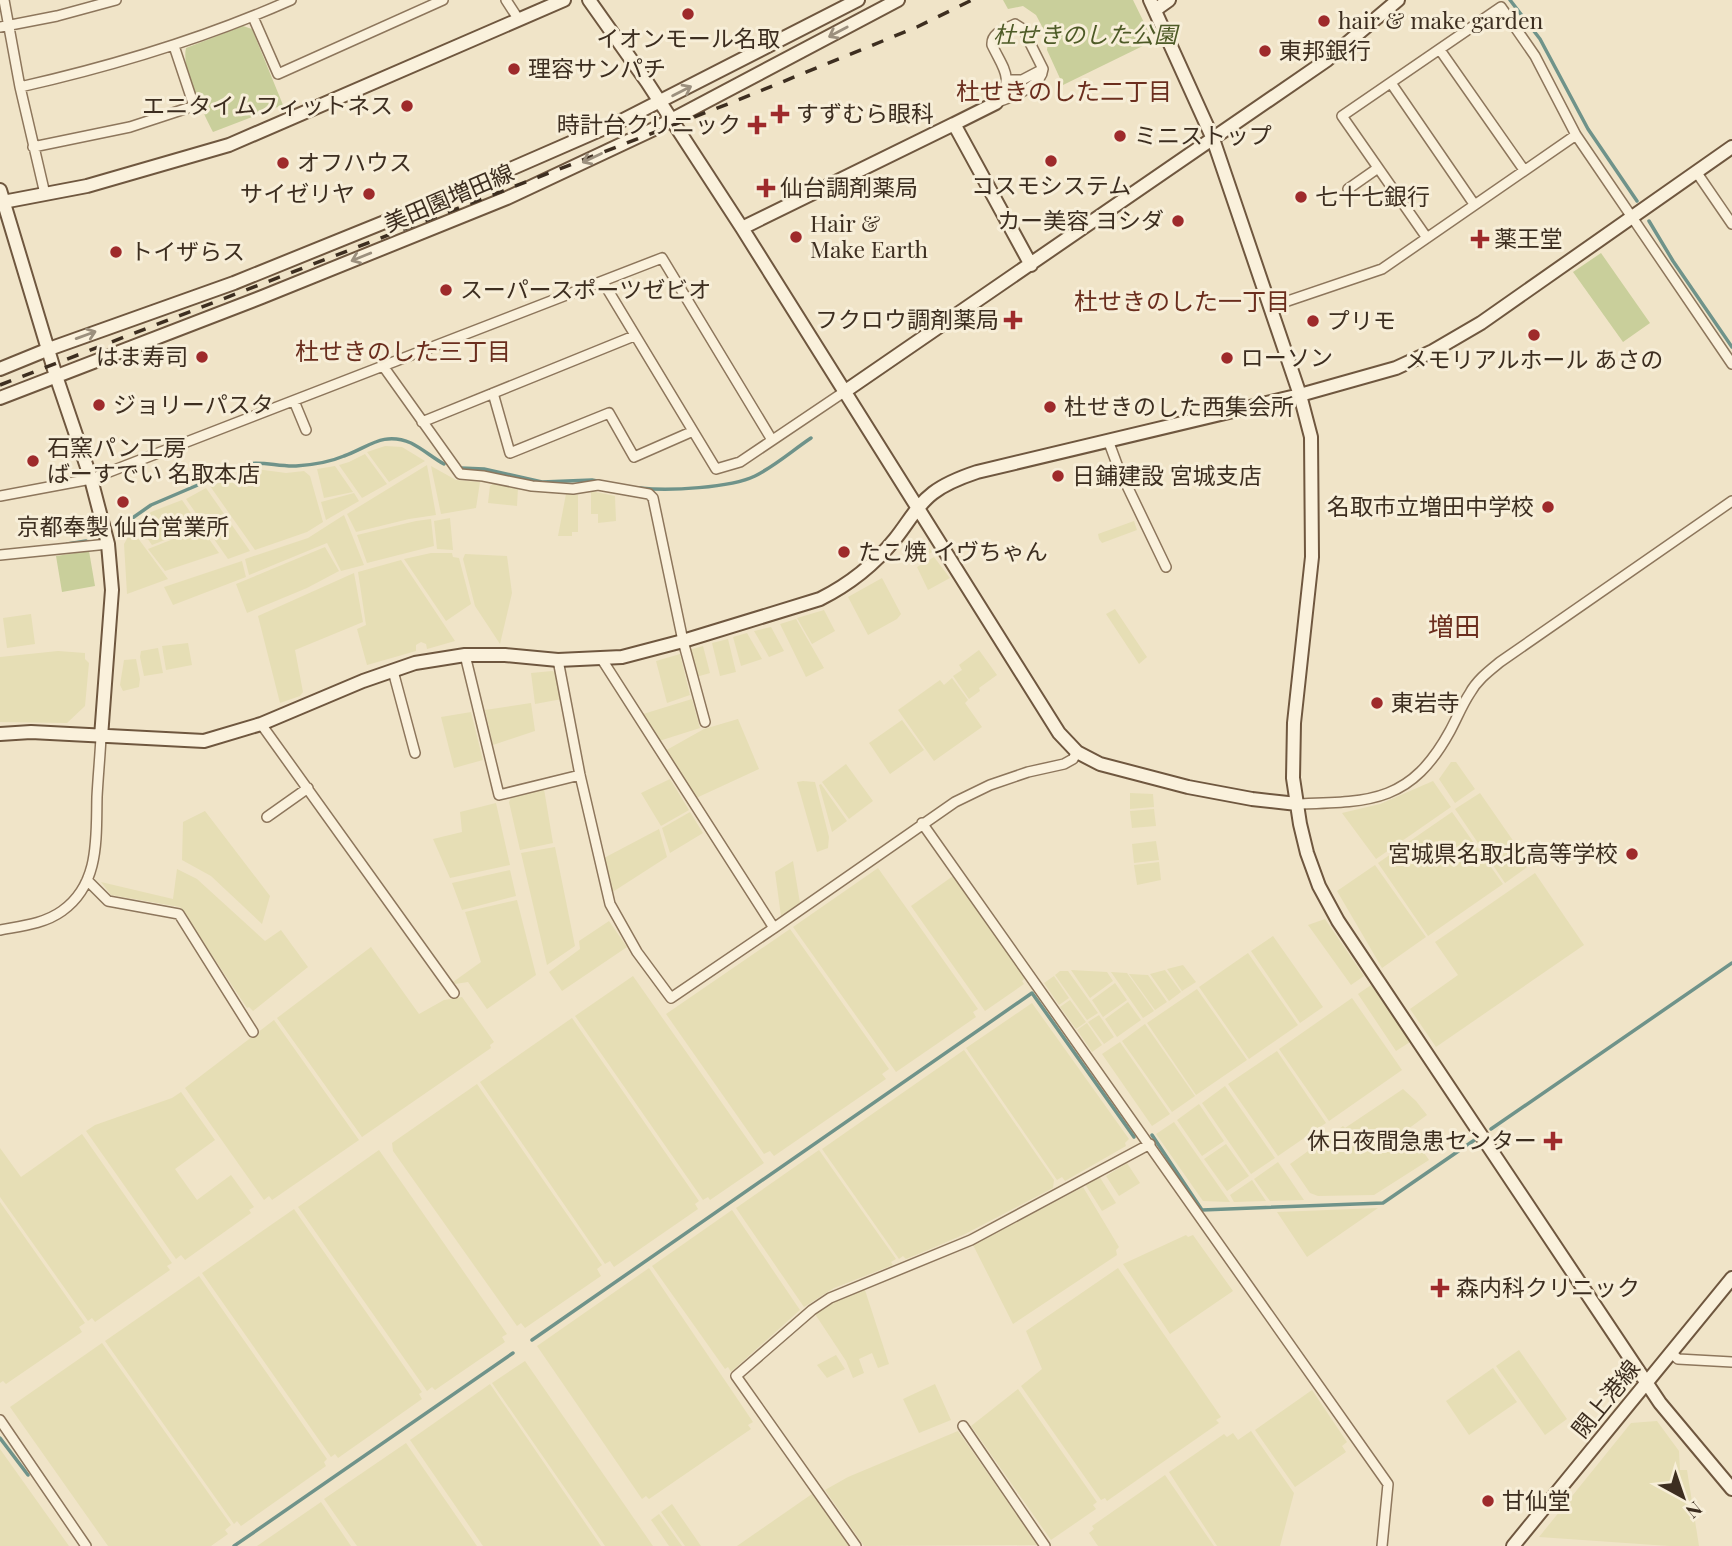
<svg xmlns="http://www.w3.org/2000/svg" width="1732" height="1546" font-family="'Playfair Display','Noto Sans JP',serif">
	<rect width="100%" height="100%" fill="#f0e4c8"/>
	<!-- farmland -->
	<path fill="#e6deb5" d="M385 446 402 447 425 461 389 482 367 452Z
		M365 454 387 484 362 498 339 465 349 462Z
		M427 465 436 515 409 519 356 532 347 514Z
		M335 466 353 492 324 498 317 469Z
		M431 466 456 480 480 482 476 508 441 514Z
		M256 469 286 473 304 471 310 476 323 522 307 532 255 550 210 486Z
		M494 483 518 488 517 506 488 503 490 486Z
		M206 488 250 551 228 559 186 499Z
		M591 491 615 496 616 521 598 523V514H591Z
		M354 493 359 501 326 520 321 502Z
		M566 494 578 495V532H572V536H558Z
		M182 500 200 526 152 545 137 524 151 512Z
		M344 515 364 565 341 571 327 543 249 575 245 559 308 538Z
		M450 518 453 550 437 549 434 521Z
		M431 519 434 546 367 563 357 535 416 521Z
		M1134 521 1137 530 1102 543 1099 539 1098 534Z
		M201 528 219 553 165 571 148 549Z
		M132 530 168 579 127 594 124 544Z
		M923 540 932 552 914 562 904 543 905 541Z
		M325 547 339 571 307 588 247 613 236 584Z
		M431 553H452L453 557 459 558 471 604 446 621 404 559Z
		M465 554 507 556 512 593 500 644 475 606 463 559Z
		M934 557 950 578 928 590 917 567Z
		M401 560 455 641 427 649 426 644 421 642 416 645V651L367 665 357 629 366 625 358 572Z
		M242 561 246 577 173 605 164 587Z
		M354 573 363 622 295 650 303 692 300 696 280 703 258 616Z
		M882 578 901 614 897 619 868 635 848 597Z
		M1115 609 1147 657 1139 664 1106 614Z
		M824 610 835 631 812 644 797 618Z
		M31 614 35 644 7 648 3 618Z
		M796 619 824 668 806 677 780 624Z
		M771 627 784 651 769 657 754 631Z
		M747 633 762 659 741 666 733 637Z
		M728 639 736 672 720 676 712 643Z
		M188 643 192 665 166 670 162 646Z
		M703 646 710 673 696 677 689 650Z
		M158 648 163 673 144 676 140 657 141 651Z
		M979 650 997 675 979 688 980 691 969 699 953 676 962 670 959 665Z
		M58 651 85 653V659L89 663 85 706 67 723 0 722V657Z
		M680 654 690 695 667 703 656 661Z
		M136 659 140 679 139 687 123 691 120 685 124 660Z
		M552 671 557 672 562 699 535 704 531 673Z
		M952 678 968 700 965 703 982 727 934 761 898 710 940 680 944 685Z
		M692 699 700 728 656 742 640 715Z
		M531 703 535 731 493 745 485 710Z
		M471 712 483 760 454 768 441 717Z
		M738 719 759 769 694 799 663 752 704 729Z
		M902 720 924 750 890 774 869 743Z
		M1451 762H1456L1475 789 1455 803 1439 779Z
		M846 764 873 801 849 819 822 782Z
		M670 779 689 810 661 826 641 793Z
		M803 781 815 782 829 837 828 848 817 852 797 782Z
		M1433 781 1451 807 1376 859 1342 813 1380 804Z
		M821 784 847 821 832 832 819 785Z
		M544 789 553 843 520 850 509 802 511 798Z
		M1130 793 1153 794 1154 807 1130 809Z
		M1480 793 1530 865 1505 883 1455 809Z
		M496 803 510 865 450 878 433 839 462 832 460 812Z
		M1154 809 1156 826 1132 828 1130 811Z
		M205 811 270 896 262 924 211 876 182 860 183 822Z
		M690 812 703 833 670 853 662 828Z
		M1452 812 1503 884 1428 936 1378 863Z
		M659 829 667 857 611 893 604 858Z
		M1156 841 1159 860 1134 863 1132 844Z
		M555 847 575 946 547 965 521 853Z
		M793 861 800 903 781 916 775 872Z
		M1159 862 1161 880 1137 885 1134 865Z
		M1375 865 1426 937 1382 968 1337 891Z
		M878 868 978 1009 973 1012 976 1017 896 1072 793 927Z
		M177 869 197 879 265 941 281 930 308 967 253 1011 249 1007 247 1008 180 907 111 895 101 882 173 899Z
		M510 870 516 896 462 910 452 883Z
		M1535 873 1584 945 1436 1047 1410 1009 1458 975 1435 942Z
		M953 876 1025 978 1022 981 1024 984 985 1011 911 906Z
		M517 900 536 975 487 1009 468 982 455 984 453 982 481 962 465 912Z
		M1325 919 1364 976 1351 985 1308 925Z
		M609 921 627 947 562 991 549 972 580 949 579 941Z
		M790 929 889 1069 882 1074 886 1079 774 1156 770 1151 764 1154 666 1014Z
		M1273 936 1323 1007 1300 1023 1251 951Z
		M371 947 419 1014 444 1000 462 997 494 1042 490 1045 491 1048 362 1137 277 1018Z
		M1248 953 1298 1025 1249 1059 1199 987Z
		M1183 965 1196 982 1182 991 1167 969Z
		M1071 970 1107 972 1113 981 1090 998Z
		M1165 970 1181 992 1169 1001 1150 974Z
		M1060 971H1068L1098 1013 1087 1020 1055 975Z
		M1111 972 1127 973 1154 1011 1143 1018Z
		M1129 974 1148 975 1167 1002 1155 1010Z
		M633 976 764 1163 710 1200 708 1197 703 1200 575 1016Z
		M1054 976 1069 998 1059 1005 1044 983Z
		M1115 983 1127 1000 1103 1017 1092 1000Z
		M1371 985 1410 1042 1396 1051 1358 994Z
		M1197 989 1247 1060 1196 1095 1147 1023Z
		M1352 998 1402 1070 1329 1121 1279 1049Z
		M1070 1000 1086 1022 1076 1029 1060 1007Z
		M1128 1002 1141 1020 1117 1037 1105 1019Z
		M1032 1003 1129 1139 1125 1143 1126 1146 1065 1181 1062 1177 1057 1180 966 1048Z
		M1099 1015 1114 1037 1104 1044 1088 1022Z
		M572 1018 699 1201 695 1204 698 1209 614 1267 610 1261 605 1264 480 1082Z
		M274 1020 359 1140 272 1200 269 1196 264 1200 185 1088Z
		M1087 1023 1102 1045 1092 1052 1077 1030Z
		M1145 1024 1195 1096 1172 1112 1122 1041Z
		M1120 1042 1170 1114 1152 1126 1102 1054Z
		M964 1050 1054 1180 1053 1188 965 1234 928 1250 906 1259 903 1256 899 1259 822 1149Z
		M1277 1051 1326 1123 1278 1156 1228 1084Z
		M477 1084 602 1265 597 1269 601 1276 525 1328 521 1323 517 1326 393 1151 392 1143Z
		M1225 1086 1275 1158 1251 1174 1202 1103Z
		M1403 1089 1416 1101 1427 1115 1408 1129 1429 1160 1374 1195 1318 1196 1310 1193 1290 1164 1343 1126 1345 1128Z
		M181 1092 215 1140 175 1169 197 1200 231 1175 254 1207 249 1210 251 1213 185 1260 181 1255 176 1259 86 1131 95 1125 172 1098Z
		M1199 1104 1224 1141 1202 1156 1177 1120Z
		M1174 1122 1230 1202 1203 1201 1156 1134Z
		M82 1134 172 1263 167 1266 170 1270 95 1322 92 1318 88 1321 0 1197V1148L21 1177Z
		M1226 1144 1249 1176 1227 1191 1204 1159Z
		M379 1150 507 1334 502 1337 505 1342 435 1390 432 1387 427 1391 298 1207Z
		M819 1150 896 1259 891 1262 893 1265 834 1288 804 1307 736 1208Z
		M1278 1162 1304 1200 1270 1201 1254 1179Z
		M1127 1163 1140 1183 1119 1196 1106 1176Z
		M1099 1176 1116 1203 1102 1211 1085 1184Z
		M1252 1180 1266 1201 1234 1202 1230 1195Z
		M1083 1187 1119 1247 1116 1250 1117 1255 1013 1324 973 1245Z
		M0 1202 85 1323 79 1327 82 1332 6 1384 3 1381 0 1383Z
		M1378 1208 1307 1257 1277 1212Z
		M294 1209 422 1392 419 1394 422 1399 338 1458 335 1454 331 1457 202 1273Z
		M732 1210 800 1310 731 1372 728 1367 725 1369 652 1266Z
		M1186 1235 1188 1237 1193 1235 1233 1291 1170 1334 1123 1264Z
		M649 1268 753 1422 748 1425 751 1429 649 1499 646 1496 642 1499 537 1346Z
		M1118 1268 1221 1417 1216 1420 1219 1423 1107 1501 1105 1498 1101 1500 1021 1386 1042 1369 1026 1331Z
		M199 1276 327 1459 324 1462 326 1466 241 1526 237 1521 234 1524 105 1341Z
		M865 1290 889 1364 878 1368 872 1353 859 1359 864 1373 853 1378 846 1361 815 1314 838 1300Z
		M102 1343 231 1525 225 1530 228 1534 211 1546H108L10 1407Z
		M1519 1350 1567 1419 1545 1435 1496 1366Z
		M836 1355 845 1369 827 1378 817 1365Z
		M525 1361 653 1546H605L492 1383Z
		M1493 1368 1517 1402 1469 1435 1446 1401Z
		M490 1384 601 1546H483L410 1440Z
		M935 1384 951 1420 919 1433 903 1399Z
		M1018 1389 1097 1502 1093 1505 1096 1509 1051 1540 971 1426Z
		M1312 1390 1347 1442 1342 1446 1346 1452 1295 1487 1255 1430Z
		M1657 1421 1679 1451 1680 1470H1687L1699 1546H1669L1539 1537 1631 1423Z
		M958 1431 1038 1545 864 1546 825 1490 848 1477Z
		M1251 1431 1294 1493 1280 1546H1217L1169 1472 1224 1434 1227 1437 1233 1433 1238 1440Z
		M406 1443 477 1546H357L324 1499Z
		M0 1449 69 1546H0Z
		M1165 1475 1214 1546H1098L1089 1533 1094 1529 1092 1526Z
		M812 1494 849 1546H737Z
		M321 1502 351 1546H257Z
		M672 1504 701 1546H685L661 1512Z
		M659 1514 682 1546H669L651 1520Z"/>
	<!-- green -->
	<path fill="#c9cf9b" d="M1003 0H1133L1153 41 1063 85 1047 50 1048 41 1046 34 1036 15 1023 6 1008 9Z
		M243 26 252 29 283 105 213 132C203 112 181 69 186 48Z
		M1601 253 1650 323 1623 342 1573 272Z
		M89 551 95 586 62 592 56 556Z"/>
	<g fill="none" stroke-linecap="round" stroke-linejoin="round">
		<!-- stream -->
		<path stroke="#6f938a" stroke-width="3.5" d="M1510 0 1540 39 1588 129 1637 201
			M1649 221 1673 261 1732 347
			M461 468 484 469 542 482 592 480 602 482
			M640 488C669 491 730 488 755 476 775 466 793 450 811 438
			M121 526 151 505 247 464C263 461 279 467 296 466 311 465 330 462 344 456 369 447 383 431 411 443 423 449 433 458 444 464
			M67 544 86 541
			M1491 1129 1732 963
			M1152 1135 1202 1210 1383 1203 1476 1139
			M532 1340 1032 993 1134 1137
			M0 1438 28 1475
			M234 1546 513 1353"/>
		<defs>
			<path id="street" d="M4 0 20 87 45 194
				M506 0 519 20
				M253 17 278 74 443 0
				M1015 24 1023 29 1043 69C1041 88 1012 96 996 103 1015 78 1004 70 992 45 991 33 1005 29 1015 24Z
				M0 27 57 16 116 0
				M1440 50 1524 170
				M1007 80H1022L1043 69
				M1391 83 1474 204
				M20 87C113 66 203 39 291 0
				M33 147 130 127 194 106 174 46
				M1697 173 1732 224
				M1348 189 1378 168
				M1427 238 1342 116 1501 7 1535 56 1576 135 1732 364
				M603 282 716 469 740 462 844 392
				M1270 307 1382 269 1576 135
				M383 366 460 474 483 476 532 486 573 489 598 485 649 494 653 498 683 641 705 722
				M493 393 510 453 609 413 634 457 691 432
				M294 401 306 430
				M422 422 634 336
				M1108 440 1118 467 1166 567
				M0 496 91 479 662 258 772 440
				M0 555 108 544
				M465 655 499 795 580 775
				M601 658 774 928 955 802 990 785 1028 772 1064 764 1073 759 1077 752
				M558 660 580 775 610 904 637 952 671 998 774 928
				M393 671 415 753
				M261 724 454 993
				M1297 804C1372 802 1411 802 1450 731 1457 718 1462 705 1470 693 1477 680 1489 671 1500 662L1732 501
				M267 817 308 788
				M922 823 1388 1484 1382 1546
				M87 880 108 901 179 914 253 1032
				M0 930C21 926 44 924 62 911 100 884 96 838 97 797 98 777 100 757 101 737
				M1670 1352 1678 1359 1732 1362
				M0 1420 86 1546
				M963 1426 1045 1546
				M856 1546 736 1376 812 1310 830 1298 971 1240 1150 1144"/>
			<path id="secondary" d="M589 0 647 82 742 228 1059 733 1077 752 1100 764 1188 787 1252 799 1297 804
				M1150 0 1213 139 1300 395 1311 437 1312 557 1294 723 1293 778 1300 824 1307 853 1319 886 1338 921 1660 1403 1732 1489
				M1155 10 1169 0
				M954 124 996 103
				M0 190 56 376 91 479 108 544 112 590 101 737
				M3 202 87 186 229 145 564 0
				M742 228 954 124 1031 265
				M0 369 49 349 234 283 444 198 623 120 858 0
				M844 392 1327 60 1398 0
				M0 398 262 297 507 198 654 129 898 0
				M0 734 31 732 204 741 261 724 363 681 415 663 465 655H505L558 660 622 657 683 641 820 599C850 584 874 565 895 539 908 523 917 505 933 493 946 483 962 477 977 472L1300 395 1396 368 1433 351 1481 323 1732 147
				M1513 1546 1732 1278"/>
		</defs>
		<!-- street casing -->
		<use href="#street" stroke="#8d765c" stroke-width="12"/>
		<!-- secondary casing -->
		<use href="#secondary" stroke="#6f573f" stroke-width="16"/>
		<!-- street -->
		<use href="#street" stroke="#faf1dc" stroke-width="9"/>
		<!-- secondary -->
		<use href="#secondary" stroke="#faf1dc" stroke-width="12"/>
		<!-- rail -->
		<path stroke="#3d2e20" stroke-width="3.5" stroke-dasharray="12 12" stroke-linecap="butt" d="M0 385 733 102 917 27 972 0"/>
	</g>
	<!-- one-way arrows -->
	<defs><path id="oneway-shaft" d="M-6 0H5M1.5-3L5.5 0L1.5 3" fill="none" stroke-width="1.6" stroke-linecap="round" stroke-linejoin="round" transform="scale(1.75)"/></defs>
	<g stroke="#9c907e">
		<use href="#oneway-shaft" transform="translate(838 32) rotate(152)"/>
		<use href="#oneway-shaft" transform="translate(682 91) rotate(-27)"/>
		<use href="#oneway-shaft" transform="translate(592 158) rotate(155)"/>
		<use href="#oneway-shaft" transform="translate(361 257) rotate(158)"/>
		<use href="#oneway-shaft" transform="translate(86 335) rotate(-20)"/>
	</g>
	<!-- markers -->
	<g fill="#9e2a2b" stroke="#f7eed8" stroke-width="2.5">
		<circle cx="688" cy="14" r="7"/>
		<circle cx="1324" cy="21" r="7"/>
		<circle cx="1265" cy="51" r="7"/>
		<circle cx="514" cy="69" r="7"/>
		<circle cx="407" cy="106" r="7"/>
		<path d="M776.5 103.5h7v7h7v7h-7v7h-7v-7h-7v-7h7z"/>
		<path d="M753.5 114.5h7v7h7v7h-7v7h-7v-7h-7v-7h7z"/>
		<circle cx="1120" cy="136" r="7"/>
		<circle cx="1051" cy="161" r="7"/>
		<circle cx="283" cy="163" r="7"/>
		<path d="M762.5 177.5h7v7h7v7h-7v7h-7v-7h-7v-7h7z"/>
		<circle cx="369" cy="194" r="7"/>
		<circle cx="1301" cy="197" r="7"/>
		<circle cx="1178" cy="221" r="7"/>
		<circle cx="796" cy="237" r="7"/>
		<path d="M1476.5 228.5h7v7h7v7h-7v7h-7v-7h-7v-7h7z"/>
		<circle cx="116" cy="252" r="7"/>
		<circle cx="446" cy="290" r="7"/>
		<path d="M1009.5 309.5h7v7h7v7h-7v7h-7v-7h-7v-7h7z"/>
		<circle cx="1313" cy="321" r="7"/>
		<circle cx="1534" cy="335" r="7"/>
		<circle cx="202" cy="357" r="7"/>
		<circle cx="1227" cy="358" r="7"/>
		<circle cx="99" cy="405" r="7"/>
		<circle cx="1050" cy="407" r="7"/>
		<circle cx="33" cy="461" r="7"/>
		<circle cx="1058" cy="476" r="7"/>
		<circle cx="123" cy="502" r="7"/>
		<circle cx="1548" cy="507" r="7"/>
		<circle cx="844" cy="552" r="7"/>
		<circle cx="1377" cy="703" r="7"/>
		<circle cx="1632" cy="854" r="7"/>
		<path d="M1549.5 1130.5h7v7h7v7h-7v7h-7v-7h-7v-7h7z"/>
		<path d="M1436.5 1277.5h7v7h7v7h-7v7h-7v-7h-7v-7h7z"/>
		<circle cx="1488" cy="1501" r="7"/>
	</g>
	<g text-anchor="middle" stroke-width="6" stroke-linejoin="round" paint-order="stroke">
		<!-- poi labels -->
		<g font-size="23" fill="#3d2e20" stroke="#f7eed8" text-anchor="start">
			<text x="1338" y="29">hair &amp; make garden</text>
			<text x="688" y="47" text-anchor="middle">イオンモール名取</text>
			<text x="1279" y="59">東邦銀行</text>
			<text x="528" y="77">理容サンパチ</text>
			<text x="393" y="114" text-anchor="end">エニタイムフィットネス</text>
			<text x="796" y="122">すずむら眼科</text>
			<text x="741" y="133" text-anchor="end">時計台クリニック</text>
			<text x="1134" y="144">ミニストップ</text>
			<text x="297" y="171">オフハウス</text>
			<text x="1051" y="194" text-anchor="middle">コスモシステム</text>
			<text x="780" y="196">仙台調剤薬局</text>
			<text x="355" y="202" text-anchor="end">サイゼリヤ</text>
			<text x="1315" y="205">七十七銀行</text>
			<text x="1164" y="229" text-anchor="end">カー美容 ヨシダ</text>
			<text x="810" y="232">Hair &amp;<tspan x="810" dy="26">Make Earth</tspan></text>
			<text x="1494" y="247">薬王堂</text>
			<text x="130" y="260">トイザらス</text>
			<text x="460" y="298">スーパースポーツゼビオ</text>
			<text x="999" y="328" text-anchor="end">フクロウ調剤薬局</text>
			<text x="1327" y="329">プリモ</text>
			<text x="188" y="365" text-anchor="end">はま寿司</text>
			<text x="1241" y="366">ローソン</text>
			<text x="1534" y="368" text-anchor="middle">メモリアルホール あさの</text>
			<text x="113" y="413">ジョリーパスタ</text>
			<text x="1064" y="415">杜せきのした西集会所</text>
			<text x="47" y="456">石窯パン工房<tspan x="47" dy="26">ばーすでい 名取本店</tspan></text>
			<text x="1072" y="484">日鋪建設 宮城支店</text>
			<text x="1534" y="515" text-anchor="end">名取市立増田中学校</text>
			<text x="123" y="535" text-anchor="middle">京都奉製 仙台営業所</text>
			<text x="858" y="560">たこ焼 イヴちゃん</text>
			<text x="1391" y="711">東岩寺</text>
			<text x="1618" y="862" text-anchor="end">宮城県名取北高等学校</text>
			<text x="1537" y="1149" text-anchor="end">休日夜間急患センター</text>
			<text x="1456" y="1296">森内科クリニック</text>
			<text x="1502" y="1509">甘仙堂</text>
		</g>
		<!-- park labels -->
		<g font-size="23" font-style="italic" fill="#4d5a26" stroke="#f7eed8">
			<text x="1085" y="43">杜せきのした公園</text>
		</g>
		<!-- street labels -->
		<g font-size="23" fill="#3d2e20" stroke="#f7eed8">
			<text transform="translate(449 198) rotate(-23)" y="8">美田園増田線</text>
			<text transform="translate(1606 1399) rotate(-51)" y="8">閖上港線</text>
		</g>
		<!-- neighbourhood labels -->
		<g font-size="24" fill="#6b2e1e" stroke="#f7eed8">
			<text x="1064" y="100">杜せきのした二丁目</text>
			<text x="1182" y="310">杜せきのした一丁目</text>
			<text x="403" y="360">杜せきのした三丁目</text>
		</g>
		<!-- quarter labels -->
		<g font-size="26" fill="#6b2e1e" stroke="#f7eed8">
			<text x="1454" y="636">増田</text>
		</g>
	</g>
	<!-- north arrow -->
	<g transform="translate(1683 1497) rotate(140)" stroke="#f7eed8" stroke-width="5" paint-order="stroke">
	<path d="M0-5L12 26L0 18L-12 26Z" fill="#3d2e20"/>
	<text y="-10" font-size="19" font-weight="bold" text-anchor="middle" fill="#3d2e20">N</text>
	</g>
</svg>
